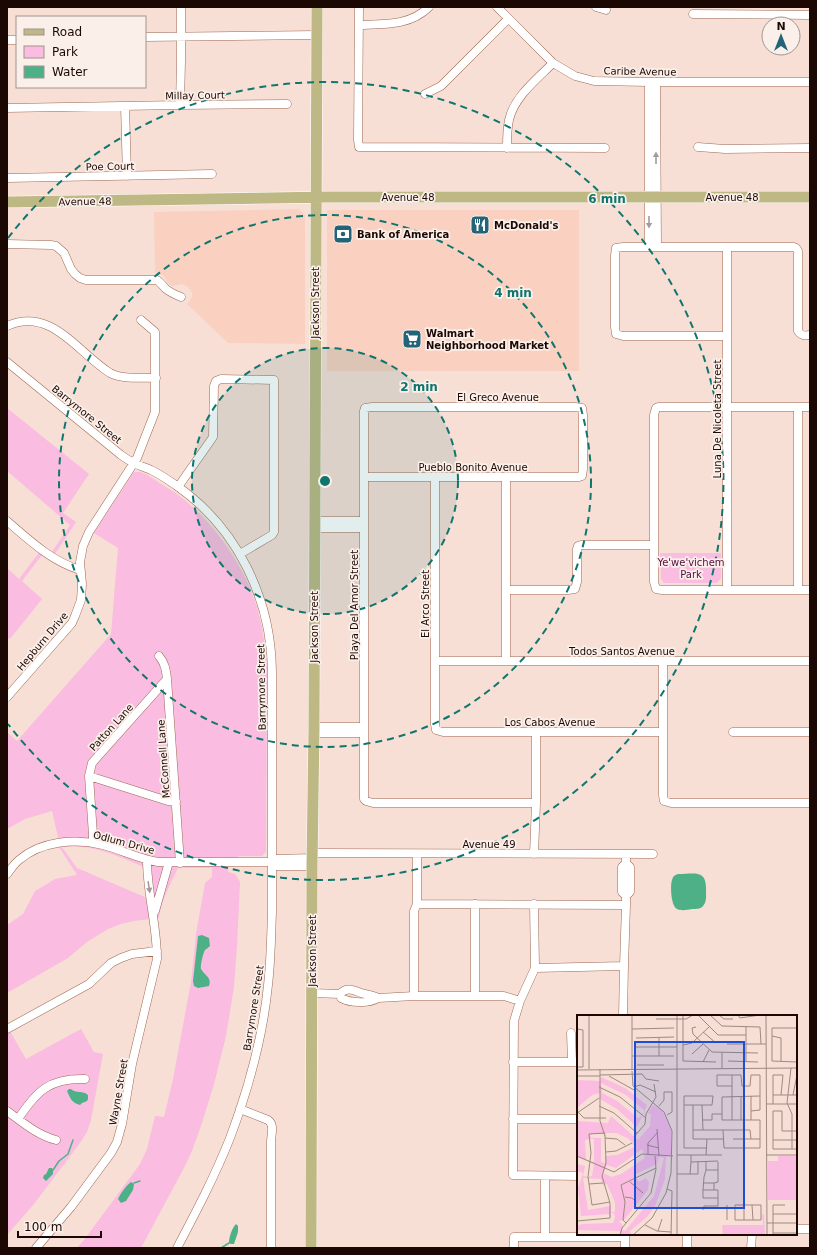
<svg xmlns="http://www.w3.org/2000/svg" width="817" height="1255" font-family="'DejaVu Sans',sans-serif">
	<rect width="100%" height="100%" fill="#f7dfd5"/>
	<!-- built -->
	<path fill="#fad1c1" d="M299 209 305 215V344L228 343 187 304 191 299 192 296V293L188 287 182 284 172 286 169 284 163 275 155 272 154 212Z
		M327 210H579V371H327Z"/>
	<!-- green -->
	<path fill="#fabce0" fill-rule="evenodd" d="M7 408 89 474 63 513 76 522 51 560 42 555 22 581 42 599 10 639 7 637V568L19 579 44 546 52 552 70 525 7 471Z
		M134 472C136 472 138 472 140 472 146 473 161 484 166 487 205 510 241 559 255 601 262 622 265 644 267 667L266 852 262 856H239L228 868V872L235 874 240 882 237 946 234 987 226 1036 214 1084 203 1120 192 1151 185 1166 141 1248H77L84 1240 140 1164 147 1149 155 1116 164 1117 173 1079 191 982 196 934 205 883 212 877V868H178C170 885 162 899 159 918L134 921 121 924 108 929 87 942 68 958 7 993V925L23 914 35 891 55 879 77 875 59 847 58 837 52 811 25 819 7 829V732L17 741 111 634 118 548 94 533ZM62 847C90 843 117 856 142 866L144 870 147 898 77 868Z
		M660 553H721V579L716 583H664L661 579Z
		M81 1029 94 1052 103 1054 91 1120 87 1132 80 1143 34 1204 7 1235V1031L11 1033 26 1059Z"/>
	<!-- water -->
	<path fill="#4eb086" d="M678 874C695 874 707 869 706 891 706 895 707 902 703 906 701 909 696 909 692 909 687 910 681 911 677 909 671 906 670 886 672 880 673 876 675 875 678 874Z
		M202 935 209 938 210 946C208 948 206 949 205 950 203 953 200 967 201 969 205 976 212 977 209 986L198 988 194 986 193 981 198 936Z
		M69 1089H71C76 1094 83 1090 88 1095V1099L87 1101 82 1103 80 1105C72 1103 70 1098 67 1091Z
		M49 1168H52L53 1170V1174L46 1181 43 1178 44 1175 46 1174Z
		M131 1182 134 1184 133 1190 126 1201 121 1203 118 1199C121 1192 126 1186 131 1182Z
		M236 1224 238 1226V1232L234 1244H231L229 1243C229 1237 232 1228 236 1224Z"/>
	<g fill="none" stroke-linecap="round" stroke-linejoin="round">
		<!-- stream -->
		<path stroke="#4eb086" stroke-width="1.5" d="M53 1170 59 1161 68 1154 73 1140
			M134 1183 140 1181
			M221 1248 229 1243"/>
		<defs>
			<path id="minor" d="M359 7 358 140 359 147 605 148
				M497 7 553 63 575 76 594 81 649 82H810
				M596 7 606 10
				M693 14 810 15
				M359 25C384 24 410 26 429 7
				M145 37 317 35
				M7 40H17
				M649 82V247
				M656 82 657 247
				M425 94 441 86 508 19
				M180 105 181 61V7
				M125 106 127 176
				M7 108 180 105 287 104
				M698 147 725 149 810 148
				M507 148C507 139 507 129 509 120 514 97 537 79 553 63
				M8 178 212 174
				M7 244 51 245 56 246 64 253 71 269 75 274 80 278 86 280H157C161 283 163 286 166 289 171 293 176 295 181 297
				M727 247V590
				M7 326C51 306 78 353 110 373 123 380 142 377 156 378
				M727 336H623L616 334 615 327V255L616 248 623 247H794L796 248 798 251V331C801 336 805 336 810 335
				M7 362 121 455C125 458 130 461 134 463 139 466 145 467 151 470 160 474 168 480 177 486 237 528 271 598 272 671V912C271 936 271 960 268 985 263 1036 248 1090 230 1138 215 1176 196 1212 177 1248
				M798 407V590
				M810 407H658L656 408 654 415V582L656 589 662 590H810
				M364 477H579L582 476 583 469V415L582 408 575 407H372L365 408 364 411V799L366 801 373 803H536
				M435 477V724L436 730 443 732H663
				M506 477V661
				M178 487 213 437 214 386 216 381 221 379 274 380V532L272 535 240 554
				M7 521C29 540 51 561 80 570
				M315 521H364
				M315 528H364
				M506 590H568L575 589 577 582V549L578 546 581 545H654
				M159 656C165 663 166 670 167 679L180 863
				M435 661H810
				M663 661V795L664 801 671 803H810
				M7 697 72 623 75 616 81 600 82 584 80 562 83 546 89 532 137 458 155 412V332L141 320
				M314 727H364
				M733 732H810
				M314 733H364
				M89 776 168 801 176 802
				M93 843V835L89 776 92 763 167 679
				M312 853 653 854
				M417 854V904L626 905V896L622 892V867L626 863V854
				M534 854 536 803V732
				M272 862 277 866H312
				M626 863 630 867V892L626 896
				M7 874C11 869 14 864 19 860 41 841 75 838 103 845 122 850 139 859 158 862H272L277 859 312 858
				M417 904 414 911V996H475V904
				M534 904 535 968 624 966 626 905
				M155 911 169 862
				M535 968 520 1001 514 1021 513 1175 578 1176
				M312 993 340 994C348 985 356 992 365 994 370 995 374 996 378 998L414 996
				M340 994 341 998C350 1003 369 1004 378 998
				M475 996H504L520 1001
				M623 1016 624 966
				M7 1029 89 984 111 963 121 958 132 954 157 951
				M571 1033 572 1062
				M513 1062H578
				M240 1109 268 1120C275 1125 271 1134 271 1142V1248
				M7 1111C22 1122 37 1135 56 1140
				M18 1119C37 1091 49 1078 85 1079
				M513 1119H578
				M796 1229H810
				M687 1234V1248
				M545 1237V1176
				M36 1248 71 1207 111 1153 117 1142 122 1124 132 1064 157 959C157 925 147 893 147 860
				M514 1248V1237H625V1234
				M625 1248V1237
				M751 1248 752 1234"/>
			<path id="major" d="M7 202 329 197H810
				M311 1248 312 866 314 727 317 7"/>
		</defs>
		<!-- minor casing -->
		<use href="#minor" stroke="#9e6953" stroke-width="9"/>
		<!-- major casing -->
		<use href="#major" stroke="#fff" stroke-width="12"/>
		<!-- minor -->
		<use href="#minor" stroke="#fff" stroke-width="8"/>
		<!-- major -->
		<use href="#major" stroke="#beb885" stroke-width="11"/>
	</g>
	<!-- one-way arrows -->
	<defs><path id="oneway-solid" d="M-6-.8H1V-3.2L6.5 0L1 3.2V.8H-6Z"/></defs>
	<g fill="#a49c9a">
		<use href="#oneway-solid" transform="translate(656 158) rotate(-90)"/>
		<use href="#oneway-solid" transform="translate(649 222) rotate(90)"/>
		<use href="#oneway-solid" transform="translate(149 887) rotate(81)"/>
	</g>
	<!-- distance rings -->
	<circle cx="325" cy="481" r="133" fill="#0f766e" fill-opacity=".12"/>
	<g fill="none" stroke="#0f766e" stroke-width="2" stroke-dasharray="7 5">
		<circle cx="325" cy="481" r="133"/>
		<circle cx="325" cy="481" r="266"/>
		<path d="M8 238A399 399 0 1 1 8 724"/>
	</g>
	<!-- icons -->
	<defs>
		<symbol id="restaurant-square" viewBox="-11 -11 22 22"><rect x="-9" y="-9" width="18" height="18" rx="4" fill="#246478" stroke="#fbefea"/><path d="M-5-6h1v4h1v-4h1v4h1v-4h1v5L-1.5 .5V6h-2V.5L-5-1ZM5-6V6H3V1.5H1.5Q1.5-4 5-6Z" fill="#fff"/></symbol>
		<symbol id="bank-square" viewBox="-11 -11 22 22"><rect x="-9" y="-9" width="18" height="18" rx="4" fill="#246478" stroke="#fbefea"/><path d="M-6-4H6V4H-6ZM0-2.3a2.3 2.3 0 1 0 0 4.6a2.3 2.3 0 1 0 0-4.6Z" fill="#fff"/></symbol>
		<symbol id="supermarket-square" viewBox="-11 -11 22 22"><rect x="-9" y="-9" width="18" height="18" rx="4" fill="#246478" stroke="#fbefea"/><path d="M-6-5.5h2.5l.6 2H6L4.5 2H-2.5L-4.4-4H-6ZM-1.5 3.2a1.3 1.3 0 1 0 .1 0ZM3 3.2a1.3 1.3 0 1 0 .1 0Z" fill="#fff"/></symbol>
	</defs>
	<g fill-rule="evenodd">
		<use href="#restaurant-square" x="469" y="214" width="22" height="22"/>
		<use href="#bank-square" x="332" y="223" width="22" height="22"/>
		<use href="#supermarket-square" x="401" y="328" width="22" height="22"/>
	</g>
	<g text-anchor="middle" stroke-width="3.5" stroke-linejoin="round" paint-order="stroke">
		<!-- street labels -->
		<g font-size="10" fill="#1c0803" stroke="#fbefea">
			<text transform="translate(640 71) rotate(1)" y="4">Caribe Avenue</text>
			<text transform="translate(195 95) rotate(-1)" y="4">Millay Court</text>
			<text transform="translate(110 166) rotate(-1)" y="4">Poe Court</text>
			<text x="408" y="201">Avenue 48</text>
			<text x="732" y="201">Avenue 48</text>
			<text transform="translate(85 201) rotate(-1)" y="4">Avenue 48</text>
			<text transform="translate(315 303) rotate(-90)" y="4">Jackson Street</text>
			<text x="498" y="401">El Greco Avenue</text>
			<text transform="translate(87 414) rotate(39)" y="4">Barrymore Street</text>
			<text transform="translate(717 419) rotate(-90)" y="4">Luna De Nicoleta Street</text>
			<text x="473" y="471">Pueblo Bonito Avenue</text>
			<text transform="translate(425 604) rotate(-90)" y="4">El Arco Street</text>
			<text transform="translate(354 605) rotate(-90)" y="4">Playa Del Amor Street</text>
			<text transform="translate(314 627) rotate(-90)" y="4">Jackson Street</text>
			<text transform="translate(42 641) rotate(-50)" y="4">Hepburn Drive</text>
			<text x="622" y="655">Todos Santos Avenue</text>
			<text transform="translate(261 687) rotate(-91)" y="4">Barrymore Street</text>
			<text x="550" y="726">Los Cabos Avenue</text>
			<text transform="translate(111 727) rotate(-48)" y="4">Patton Lane</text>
			<text transform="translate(163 759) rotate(-94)" y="4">McConnell Lane</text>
			<text transform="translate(124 842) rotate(15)" y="4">Odlum Drive</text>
			<text x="489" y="848">Avenue 49</text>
			<text transform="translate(312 951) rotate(-90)" y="4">Jackson Street</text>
			<text transform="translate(253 1008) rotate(-81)" y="4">Barrymore Street</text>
			<text transform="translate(118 1092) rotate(-80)" y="4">Wayne Street</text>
		</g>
		<!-- poi labels -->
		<g font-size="10" font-weight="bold" fill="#1c0803" stroke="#fbefea" text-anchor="start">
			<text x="494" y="229">McDonald's</text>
			<text x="357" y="238">Bank of America</text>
			<text x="426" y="337">Walmart<tspan x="426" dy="12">Neighborhood Market</tspan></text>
		</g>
		<!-- park labels -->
		<g font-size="10" fill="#520d3d" stroke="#fbefea">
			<text x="691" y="566">Ye'we'vichem<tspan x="691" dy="12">Park</tspan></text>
		</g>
	</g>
	<!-- overview -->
	<g transform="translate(577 1015)">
		<rect width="220" height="220" fill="#f7dfd5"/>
		<path d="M24 62 48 73 70 90 60 112 40 94 23 84V78L15 80 0 93V65L23 66ZM24 68 49 80 68 96 66 100 61 103 40 86 25 78ZM76 90 85 95 94 115V140L89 142 88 164 78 191 70 202 53 216 54 220H44L43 216 0 215V211L5 209 36 208 38 202 37 198H34L33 205 32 199 4 201 1 173 6 158 0 156V149L8 151 6 161 11 162 15 161 17 149 0 142V106L31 108 34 101 61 125 73 111 74 100 71 98ZM29 118H40L52 124 58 132 40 140 28 141V148L24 147V123H14L13 119H27L29 122ZM13 124H17V147L9 145 8 125ZM65 134 68 143 44 159 35 162 26 158 30 150 39 153ZM82 142 87 143 77 181 48 216 45 215 46 211 42 206 47 205 71 175 72 167 69 163 62 167 57 160 80 149ZM6 163 24 164 26 170 30 169 38 187V197H34V191L11 195ZM201 141H220V185H191V146H201ZM187 199 188 220H146L145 210H186L185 200Z" fill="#fabce0" fill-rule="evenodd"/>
		<path fill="none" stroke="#9f8981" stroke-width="1" d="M12 0V54M55 0V54M106 0V46L139 47M121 0 141 20H169M133 0 145 11 183 12 184 29M142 0 147 4H156M161 0 163 3 183 0M189 0 190 220M79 4H109L116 0M119 12 115 13 116 19 135 37 181 38M195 13V46L220 47M195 13H220M0 14 6 15V52H0M55 14 97 13M126 17 139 28M195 21 204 23V47M59 23 97 22M82 23V41M150 29H189M106 30 115 28 132 12M59 32H100M145 38V54M115 39 126 29M55 41H97M151 46 181 47M126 47 132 35M169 47V11M60 50H87M214 53 210 88 215 99V134M0 55 220 53M55 56 56 71 87 97 95 116 94 158 89 178 75 203 56 220M23 60 65 59 69 64 82 66M155 60V105M0 61H23M32 61 57 75M155 71H140V60H164L165 71H173L174 60H183V95L174 96M22 72 43 82 69 103M57 72 63 70 79 77M196 80H220M216 80 220 60M164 81V105M174 81V105M189 89H220M196 89V60H206L204 80M107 90H135L136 81H107V133H130M116 90V124H146M125 90 126 115M22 91 37 98 60 118M82 91 87 85V77H95V97L90 100M1 97 7 103H29M0 98 22 83M125 105H135V99H145M80 114 82 141M116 115H173L174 124M146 115 147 133H183V105H145V82L183 81M220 116H205V96H196V134H220M28 118 12 119 14 138 11 162 15 190 33 187M57 122 68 109 69 99 79 82 77 69M28 123 40 124 48 130M156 124H183M196 125H220M70 130 82 133M29 137 39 136 55 128M71 139V128L81 117M100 140H145M114 140V147L141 146M129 140 130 124M189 140H220M0 141 37 157 65 139 96 141M114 147 113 159H121V147M129 147V155H141V147M100 159H113M53 167 66 178M126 168H137V175M137 168 141 167V155M12 169 26 168M90 174 95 176 94 220M126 175H141V183H126V175L127 162 129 155M48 182 55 183 59 187M150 190V205M158 190H184V205H158ZM167 190V205M175 190 176 205M126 195 127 191H141V183M196 199H220M0 206 33 203V188L25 161 29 148 28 121 23 106V54M49 208 46 205 48 187 44 170 79 153M190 208H220M68 210 80 216 94 217M81 216 85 204M196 218H220M5 220H34M43 220 45 213 74 178 79 154 78 141M100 220V0M196 220V190H208"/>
		<path fill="#1d4ed8" fill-opacity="0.15" stroke="#1d4ed8" stroke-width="2" d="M58 27H167V193H58Z"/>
		<rect width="220" height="220" fill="none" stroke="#1c0803" stroke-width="2"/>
	</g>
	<circle cx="325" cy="481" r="6" fill="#0f766e" stroke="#fbefea" stroke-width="2"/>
	<g font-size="12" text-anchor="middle" font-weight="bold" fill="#0f766e" stroke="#fbefea" stroke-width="3.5" stroke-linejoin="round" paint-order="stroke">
		<text x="607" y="203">6 min</text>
		<text x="513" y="297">4 min</text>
		<text x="419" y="391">2 min</text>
	</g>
	<!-- border -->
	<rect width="817" height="1255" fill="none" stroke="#1c0803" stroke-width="16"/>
	<!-- legend -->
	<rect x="16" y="16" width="130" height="72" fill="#fbefea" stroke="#a2938e"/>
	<rect x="24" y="29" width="20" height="6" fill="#beb885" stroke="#a2938e"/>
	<text x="52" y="36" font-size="12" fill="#1c0803">Road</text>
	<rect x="24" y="46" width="20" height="12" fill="#fabce0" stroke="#a2938e"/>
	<text x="52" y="56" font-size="12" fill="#1c0803">Park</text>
	<rect x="24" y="66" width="20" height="12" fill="#4eb086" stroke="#a2938e"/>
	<text x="52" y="76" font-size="12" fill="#1c0803">Water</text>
	<!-- north arrow -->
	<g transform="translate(781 36)"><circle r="19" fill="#fbefea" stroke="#a2938e"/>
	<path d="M0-3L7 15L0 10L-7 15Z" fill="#246478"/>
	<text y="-6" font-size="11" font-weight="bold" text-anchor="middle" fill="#1c0803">N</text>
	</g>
	<!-- scale -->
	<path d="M18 1231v6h83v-6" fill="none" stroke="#1c0803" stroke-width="2"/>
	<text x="24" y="1231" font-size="12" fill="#1c0803" stroke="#fbefea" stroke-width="3" paint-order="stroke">100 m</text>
</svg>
